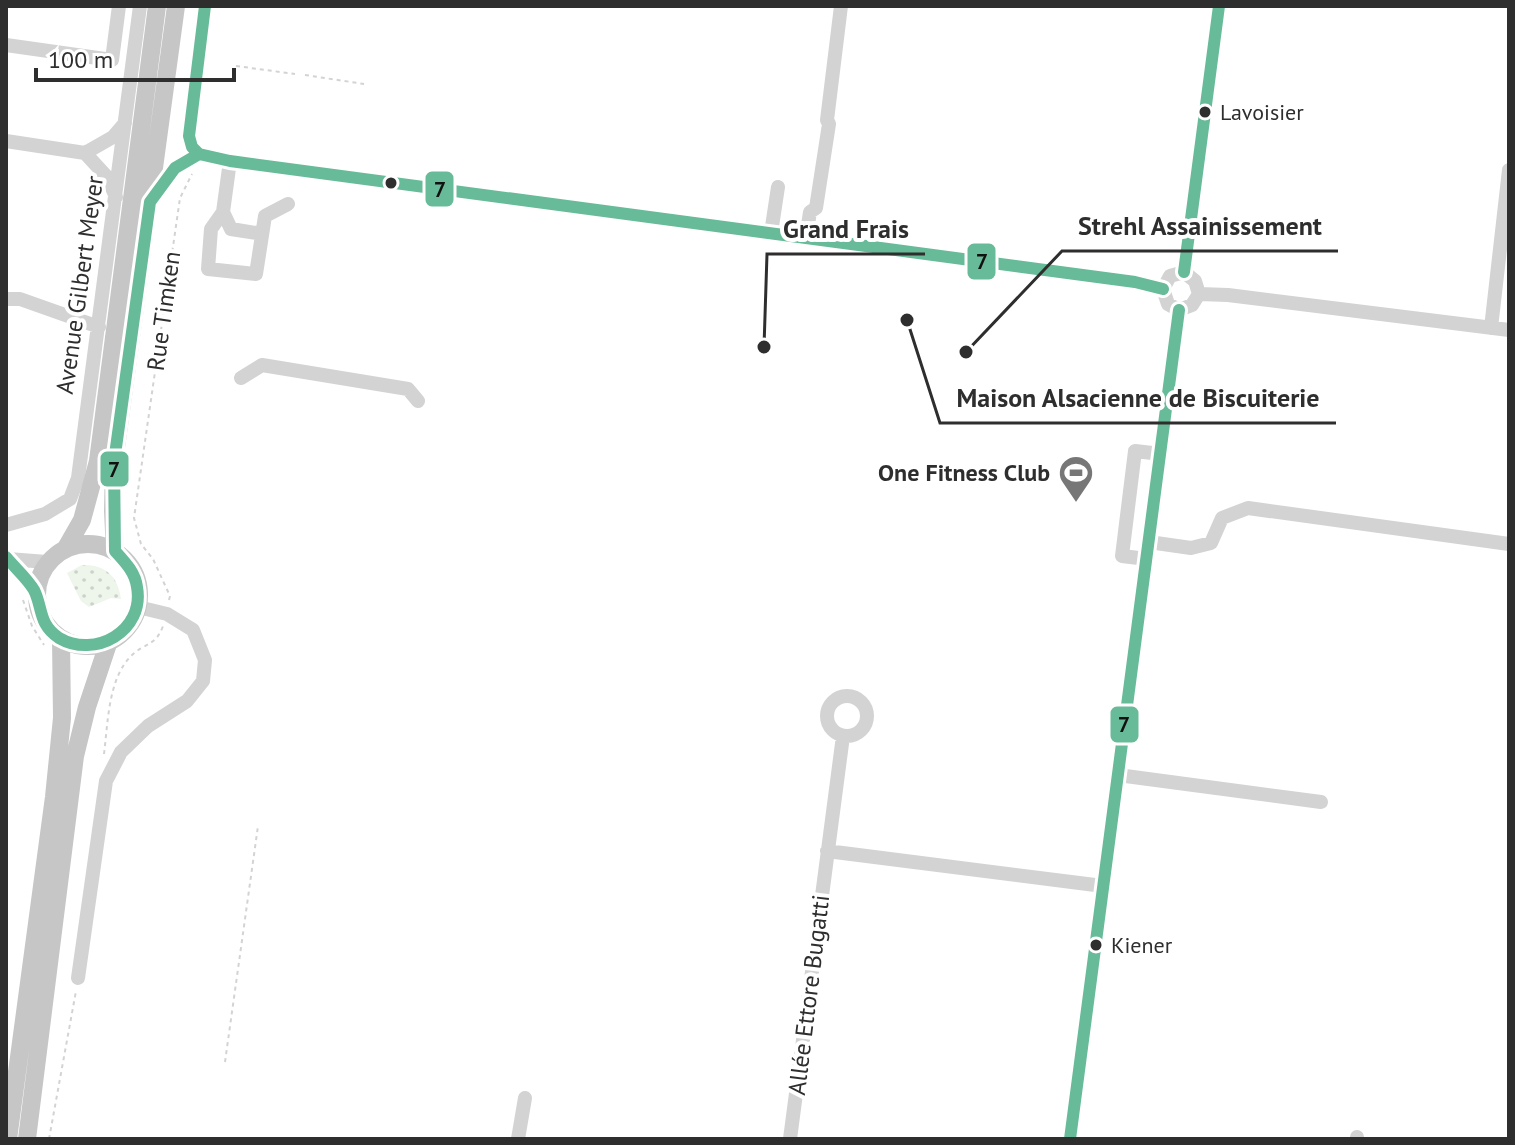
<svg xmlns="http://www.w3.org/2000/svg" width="1515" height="1145" font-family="'PT Sans',sans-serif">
	<defs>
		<pattern id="grass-dots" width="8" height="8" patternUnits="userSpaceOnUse" patternTransform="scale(2)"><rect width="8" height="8" fill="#eef5eb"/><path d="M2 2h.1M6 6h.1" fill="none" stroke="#ccd2ca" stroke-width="1.8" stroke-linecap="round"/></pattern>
	</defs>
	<rect width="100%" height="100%" fill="#fff"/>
	<!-- grass -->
	<path fill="url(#grass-dots)" d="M82 565C105 564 118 576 121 599L111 598 89 607 81 601 67 573Z"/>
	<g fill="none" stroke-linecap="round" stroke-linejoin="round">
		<!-- path -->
		<path stroke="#d3d3d3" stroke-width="2" stroke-dasharray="4 4" stroke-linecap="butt" d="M236 66 295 74
			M305 75 364 84
			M23 600 32 626 44 645
			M169 600 170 596 153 559 141 544 134 518 180 198 192 174
			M104 754C108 723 108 679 131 656 144 643 156 646 163 626
			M225 1062 258 826
			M49 1139 76 991"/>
		<!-- minor -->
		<path stroke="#d3d3d3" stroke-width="14" d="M6 45 112 60 119 6
			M6 141 85 153
			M85 153 107 177 116 197
			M85 153 113 137 125 123
			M199 154 230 161 1135 282 1163 289
			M199 154 192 147 189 136 205 6
			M230 161 223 212 211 229 208 269 256 274 265 216 288 204
			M150 202 175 168 199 154
			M223 212 231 229 262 234
			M771 233 778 187
			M806 238 810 212 816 208 829 124 827 120 841 6
			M1184 272 1219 6
			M1199 294 1228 295 1509 330
			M6 299H20L99 327
			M1179 310 1168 304 1163 289 1170 276 1184 272
			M1179 310 1192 305 1199 294 1195 281 1184 272
			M1491 328 1509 170
			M241 378 262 365 408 389 418 401
			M6 525 45 514 70 499 78 478 140 6
			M1149 542 1191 548 1211 543 1222 518 1248 508 1509 544
			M6 557 36 593
			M8 559 47 562
			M1147 559 1122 556 1135 451 1161 454
			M827 716a20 20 0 1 1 40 0a20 20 0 1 1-40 0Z
			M1118 775 1321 802
			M827 851 1103 886
			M78 978 106 781 121 752 148 726 187 701 203 681 205 660 193 630 167 614 138 607
			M518 1139 525 1098
			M790 1139 843 736
			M1070 1139 1179 310
			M1357 1139V1137"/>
		<!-- major -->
		<path stroke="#c6c6c6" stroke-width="18" d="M37 595a51 51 0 1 1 102 0a51 51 0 1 1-102 0Z
			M66 548 82 520 98 461 157 6
			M115 551 113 511 114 462 176 6
			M8 1139 54 797 62 718 61 639
			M27 1139 75 756 87 707 109 641"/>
		<defs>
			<path id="bus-1" d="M199 154 230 161 1135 282 1163 289
				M199 154 192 147 189 136 205 6
				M1184 272 1219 6
				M6 557C15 568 27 578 34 590 43 608 38 624 59 638 95 659 145 631 137 587 135 572 125 562 115 551L114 462 150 202 175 168 199 154
				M1070 1139 1179 310"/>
		</defs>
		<!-- bus-1 casing -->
		<use href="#bus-1" stroke="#fff" stroke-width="18"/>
		<!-- bus-1 -->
		<use href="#bus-1" stroke="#68bb99" stroke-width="12"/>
	</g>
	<!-- icons -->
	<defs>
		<symbol id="stadium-pin" viewBox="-11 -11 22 30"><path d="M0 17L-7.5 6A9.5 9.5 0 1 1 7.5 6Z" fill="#777" stroke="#fff"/><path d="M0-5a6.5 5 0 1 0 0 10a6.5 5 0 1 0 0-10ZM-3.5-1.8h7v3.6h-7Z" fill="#fff"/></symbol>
	</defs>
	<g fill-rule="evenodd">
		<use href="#stadium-pin" x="1056" y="453" width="40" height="54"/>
	</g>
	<!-- markers -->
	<g fill="#2e2e2e" stroke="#fff" stroke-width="3">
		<circle cx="1205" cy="112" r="7"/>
		<circle cx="391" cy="183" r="7"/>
		<circle cx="1096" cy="945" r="7"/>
	</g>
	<g text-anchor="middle" stroke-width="8" stroke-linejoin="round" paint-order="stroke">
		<!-- bus labels -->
		<g font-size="22" fill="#2e2e2e" stroke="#fff" text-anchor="start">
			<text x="1220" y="120">Lavoisier</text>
			<text x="1111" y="953">Kiener</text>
		</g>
		<!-- street labels -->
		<g font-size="24" fill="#2e2e2e" stroke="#fff">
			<text transform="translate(80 285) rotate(-82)" y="8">Avenue Gilbert Meyer</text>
			<text transform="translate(164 311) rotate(-82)" y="8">Rue Timken</text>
			<text transform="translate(809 995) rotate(-83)" y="8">Allée Ettore Bugatti</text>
		</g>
		<!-- poi labels -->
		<g font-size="24" font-weight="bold" fill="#2e2e2e" stroke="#fff" text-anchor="end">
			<text x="1050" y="481">One Fitness Club</text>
		</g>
	</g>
	<!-- callouts -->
	<path fill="none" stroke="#2e2e2e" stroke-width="3" d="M966 352L1062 251H1338M764 347L767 254H925M907 320L940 423H1336"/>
	<g fill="#2e2e2e" stroke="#fff" stroke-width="3">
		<circle cx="966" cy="352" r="8"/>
		<circle cx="764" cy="347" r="8"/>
		<circle cx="907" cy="320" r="8"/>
	</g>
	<g font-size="26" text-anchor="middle" font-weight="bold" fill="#2e2e2e" stroke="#fff" stroke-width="8" stroke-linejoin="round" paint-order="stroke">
		<text x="1200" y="235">Strehl Assainissement</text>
		<text x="846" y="238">Grand Frais</text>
		<text x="1138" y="407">Maison Alsacienne de Biscuiterie</text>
	</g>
	<g stroke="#fff" stroke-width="3">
		<rect x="424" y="170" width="31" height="38" rx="8" fill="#68bb99"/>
		<rect x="966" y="242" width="31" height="39" rx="8" fill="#68bb99"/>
		<rect x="99" y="450" width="31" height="38" rx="8" fill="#68bb99"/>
		<rect x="1109" y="705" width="31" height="39" rx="8" fill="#68bb99"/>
	</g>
	<g font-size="22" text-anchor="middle" font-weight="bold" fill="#111">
		<text x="440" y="197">7</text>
		<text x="982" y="269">7</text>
		<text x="114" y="477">7</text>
		<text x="1124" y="732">7</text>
	</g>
	<!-- border -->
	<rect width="1515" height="1145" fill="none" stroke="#2e2e2e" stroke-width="16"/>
	<!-- scale -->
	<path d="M36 68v12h198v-12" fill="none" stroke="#2e2e2e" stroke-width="4"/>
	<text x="48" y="68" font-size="24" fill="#2e2e2e" stroke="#ffffff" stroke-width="6" paint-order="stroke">100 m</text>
</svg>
